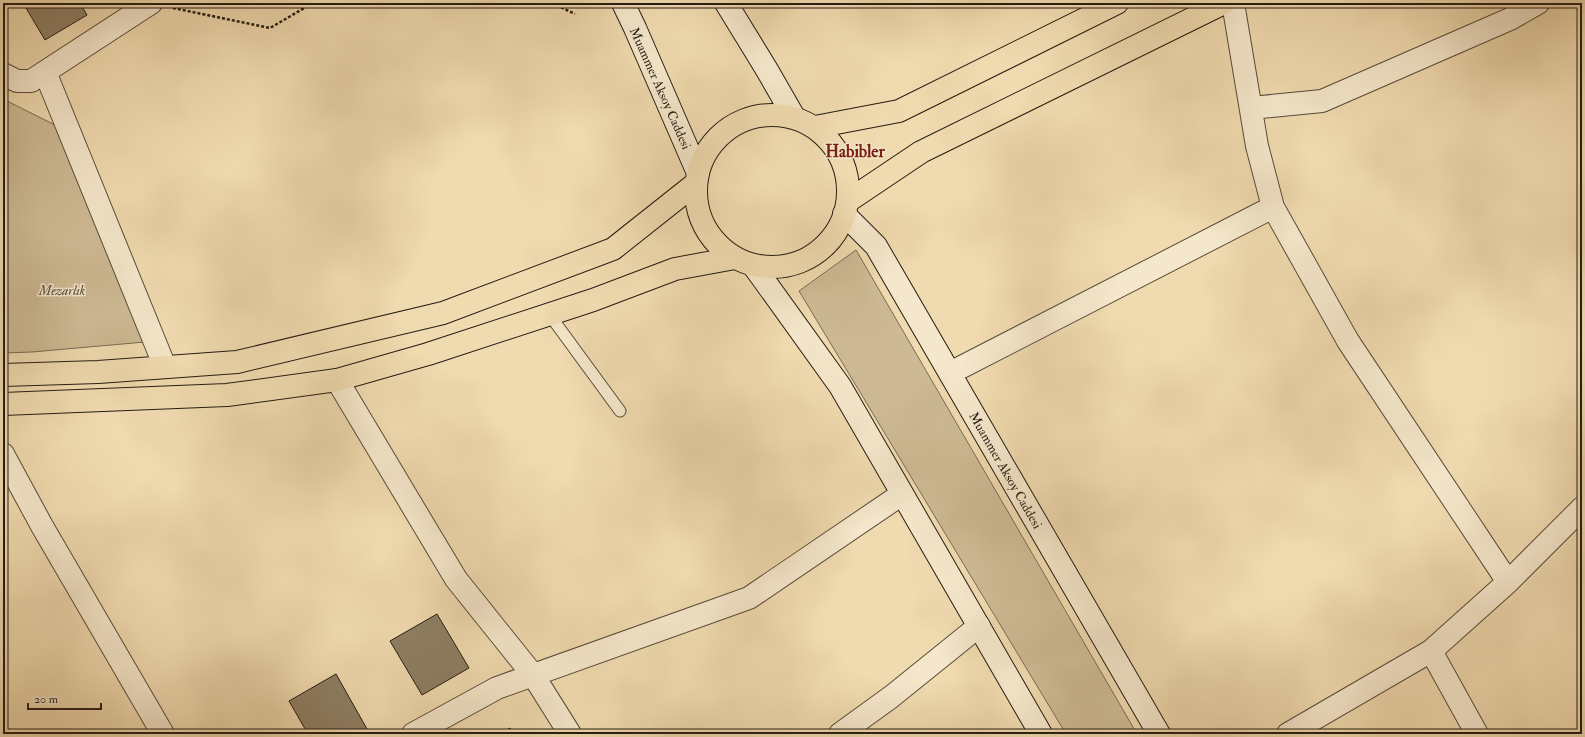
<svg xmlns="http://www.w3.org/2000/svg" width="1585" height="737" font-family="'IM FELL Double Pica',serif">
	<rect width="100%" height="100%" fill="#f0daaf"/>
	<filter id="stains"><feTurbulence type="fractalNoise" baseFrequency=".005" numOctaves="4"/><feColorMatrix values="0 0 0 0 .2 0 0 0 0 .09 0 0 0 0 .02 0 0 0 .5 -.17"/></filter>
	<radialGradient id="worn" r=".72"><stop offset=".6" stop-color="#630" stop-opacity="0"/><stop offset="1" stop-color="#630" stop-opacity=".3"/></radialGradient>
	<!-- green -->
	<path fill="#cdba94" stroke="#786b53" d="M3 99 61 128 145 342 32 352 3 353Z
		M856 250 1137 734H1066L799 291Z"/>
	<!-- building -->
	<path fill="#8e7f64" stroke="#241c12" d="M23 3H80L87 15 45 40Z
		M437 614 469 668 422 695 390 641Z
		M336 674 367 729 358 734H308L289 701Z
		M510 728 513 734H499Z"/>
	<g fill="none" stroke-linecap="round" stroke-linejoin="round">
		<defs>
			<path id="lane" d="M549 314 620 411"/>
			<path id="street" d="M1233 3 1257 146 1273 207 1348 341 1508 582
				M45 72 165 367
				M3 74 17 81H31L151 3
				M1251 108 1322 101 1510 19 1538 3
				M950 373 1273 207
				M337 380 456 579 533 675 570 734
				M3 454 42 526 163 734
				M1431 651 1477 734
				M413 734 497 688 749 598 902 494
				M840 734 891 697 979 626
				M1288 734 1431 651 1508 582 1582 508"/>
			<path id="secondary" d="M623 3 635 28 698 173
				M726 3 767 70 794 117
				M844 214 876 246 1159 734
				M753 265 840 386 1041 734"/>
			<path id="primary" d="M696 191a76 76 0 1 1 152 0a76 76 0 1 1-152 0Z
				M815 127 899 111 1117 3
				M848 201 921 152 1224 3
				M3 375 98 372 237 362 443 313 613 249 695 184
				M3 404 227 395 337 380 428 354 593 300 675 269 735 258"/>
		</defs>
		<!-- lane casing -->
		<use href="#lane" stroke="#574c39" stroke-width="13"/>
		<!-- street casing -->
		<use href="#street" stroke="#574c39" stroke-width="24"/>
		<!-- secondary casing -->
		<use href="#secondary" stroke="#241c12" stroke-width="24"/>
		<!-- primary casing -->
		<use href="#primary" stroke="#241c12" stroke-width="24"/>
		<!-- path -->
		<path stroke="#241c12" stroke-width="2.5" stroke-dasharray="3 2" stroke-linecap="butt" d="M552 3 575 14
			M173 8 270 28 313 3"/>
		<!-- lane -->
		<use href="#lane" stroke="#f5e7cb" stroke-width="11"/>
		<!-- street -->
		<use href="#street" stroke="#f5e7cb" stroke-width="22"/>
		<!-- secondary -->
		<use href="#secondary" stroke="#f5e7cb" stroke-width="22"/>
		<!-- primary -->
		<use href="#primary" stroke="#f0daaf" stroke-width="22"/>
	</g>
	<g text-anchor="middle" stroke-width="3" stroke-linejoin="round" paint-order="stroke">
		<!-- street labels -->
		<g font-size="13" fill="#241c12" stroke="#f5e7cb">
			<text transform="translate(661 88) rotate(66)" y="5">Muammer Aksoy Caddesi</text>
			<text transform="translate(1006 470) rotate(60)" y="5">Muammer Aksoy Caddesi</text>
		</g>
		<!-- park labels -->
		<g font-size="13" font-style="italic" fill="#574b39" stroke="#f5e7cb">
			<text x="62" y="295">Mezarlık</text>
		</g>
		<!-- district labels -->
		<g font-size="17" font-weight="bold" fill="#7a1f14" stroke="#f5e7cb">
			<text x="855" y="157">Habibler</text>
		</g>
	</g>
	<!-- margin -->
	<rect width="1585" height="737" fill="none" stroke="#f0daaf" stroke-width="16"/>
	<rect x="4" y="4" width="1577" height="729" fill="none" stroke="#241c12" stroke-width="2"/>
	<rect x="8" y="8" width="1569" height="721" fill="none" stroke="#241c12"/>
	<!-- scale -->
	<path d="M28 703v6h73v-6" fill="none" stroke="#241c12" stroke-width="2"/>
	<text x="34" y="703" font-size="12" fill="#241c12" stroke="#f5e7cb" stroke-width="3" paint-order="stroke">20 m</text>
	<rect width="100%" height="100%" filter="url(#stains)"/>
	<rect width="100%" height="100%" fill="url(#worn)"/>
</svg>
